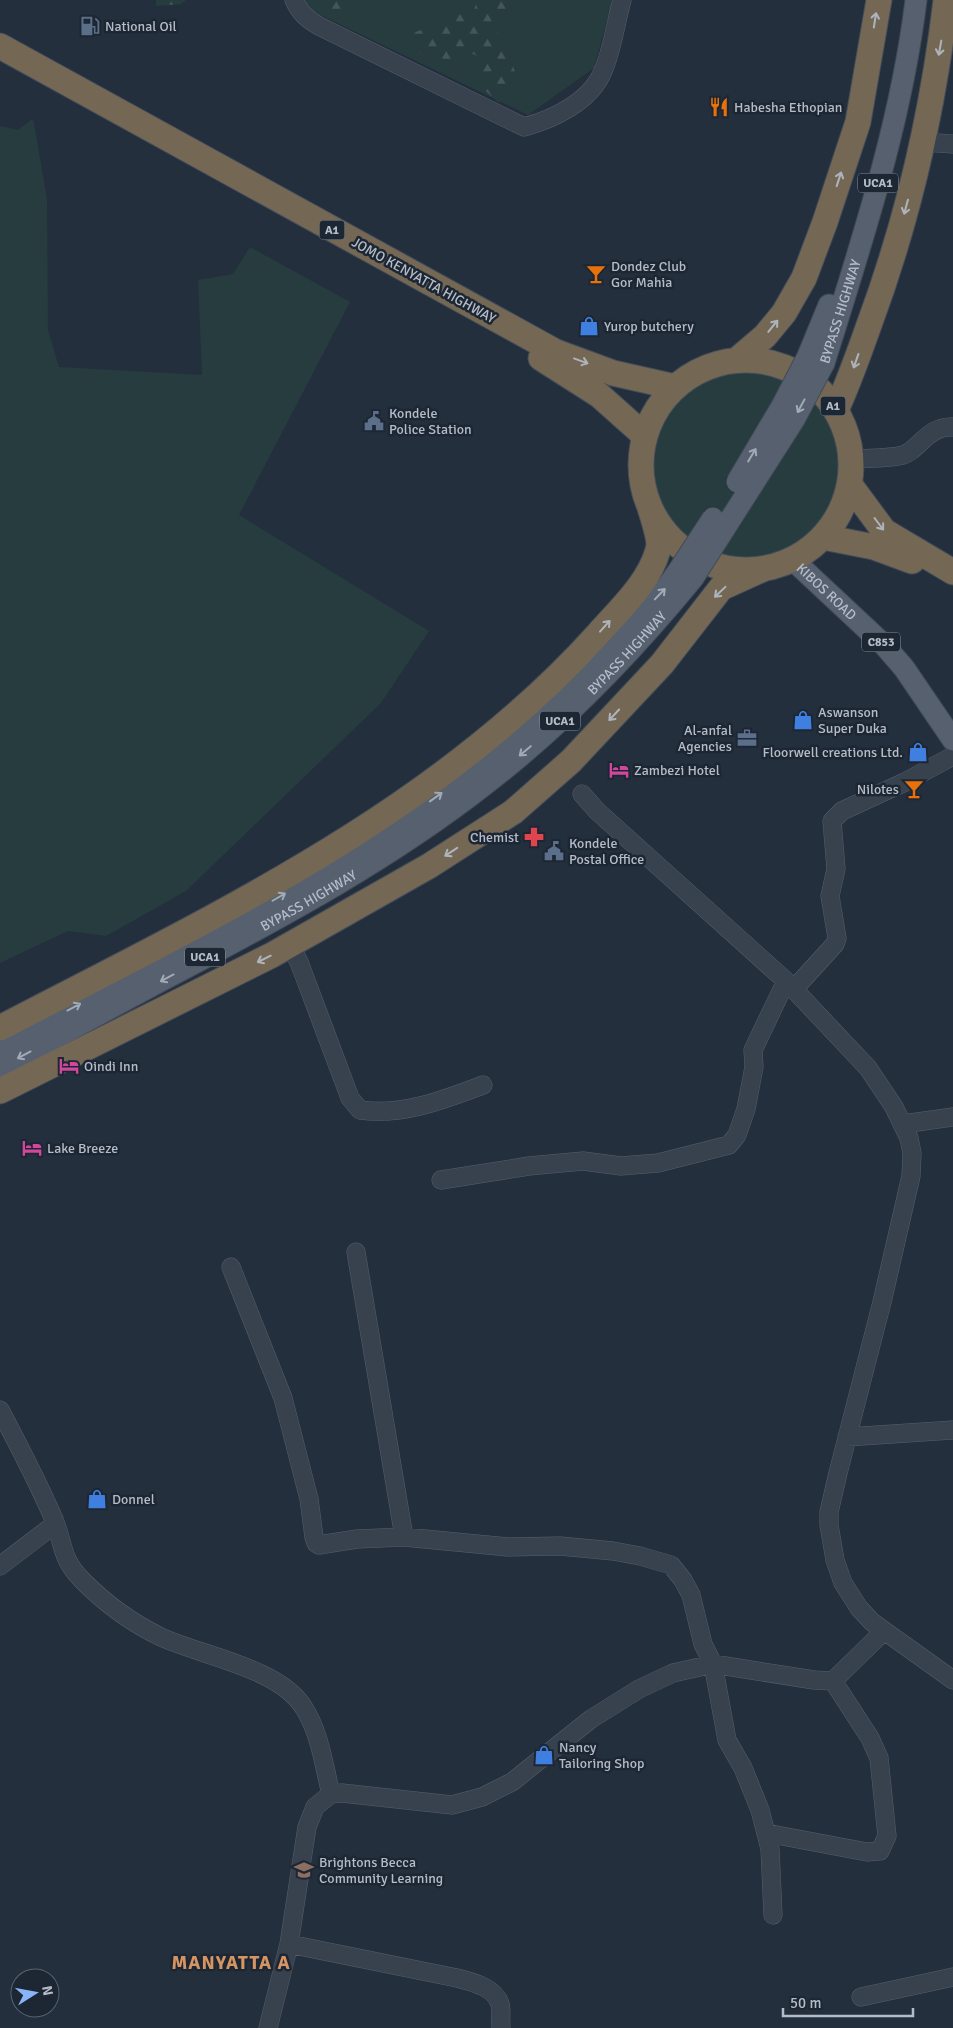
<svg xmlns="http://www.w3.org/2000/svg" width="953" height="2028" font-family="Signika,sans-serif">
	<defs>
		<pattern id="forest-firs" width="22" height="20" patternUnits="userSpaceOnUse" patternTransform="scale(1.25)"><rect width="22" height="20" fill="#263c3f"/><path d="M5 1l3.5 6h-7zM16 11l3.5 6h-7z" fill="#435659"/></pattern>
	</defs>
	<rect width="100%" height="100%" fill="#242f3e"/>
	<!-- grass -->
	<path fill="#263c3f" d="M303 0H613L594 68 528 115 308 9Z
		M32 119 34 123 47 199 48 330 59 367 202 375 198 280 233 274 250 247 350 302 239 515 429 631 381 703 186 891 106 936 68 931 0 963V126L18 130Z
		M647 465a98 98 0 1 1 196 0a98 98 0 1 1-196 0Z"/>
	<!-- forest -->
	<path fill="url(#forest-firs)" d="M156 0H186L181 4 156 6Z
		M315 0H345L349 11 324 13Z
		M477 0H520L492 25 507 46 518 82 499 103 479 85 485 59 460 49 446 70 421 55 408 35C431 27 450 15 474 11Z"/>
	<g fill="none" stroke-linecap="round" stroke-linejoin="round">
		<defs>
			<path id="minor" d="M294 0C300 13 307 19 319 26L524 127C554 119 591 101 603 71 612 51 616 22 622 0
				M923 142 953 144
				M851 459C868 458 887 459 903 455 918 451 928 425 953 427
				M582 794 597 811 786 981 868 1068 894 1107 909 1138 912 1153 911 1176 882 1302 838 1473 829 1512V1525L835 1560 843 1583 859 1608 872 1622 953 1680
				M290 945 299 962 350 1098 360 1110C403 1116 443 1100 483 1085
				M794 989 835 944 837 938 830 896 836 869 832 821 842 811 905 782 953 756
				M903 1124 953 1117
				M441 1180 529 1166 583 1161 621 1166 658 1163 729 1145 737 1135 746 1109 754 1067 753 1050 786 981
				M356 1252 404 1537
				M231 1267 283 1398 309 1499 314 1537 316 1543 319 1545 357 1539 404 1537 508 1547 560 1546 613 1551 640 1556 671 1565 683 1580 691 1595 703 1644 713 1664 727 1740 743 1768 760 1810 770 1849 773 1915
				M0 1410C19 1446 39 1484 55 1522 65 1549 61 1559 84 1582 107 1605 132 1623 161 1637 202 1656 280 1668 304 1708 320 1733 324 1766 331 1794
				M847 1437 953 1430
				M0 1566 55 1524
				M766 1833 867 1852 880 1851 887 1836 879 1758 870 1738 833 1681
				M289 1944 457 1978C472 1982 495 1987 500 2004 502 2011 500 2020 501 2028
				M861 1997 953 1977
				M268 2028 289 1944 307 1827 315 1807 331 1794 342 1793 452 1805 482 1797 512 1782 591 1719 639 1689 673 1673 713 1664 814 1680 833 1681 884 1631"/>
			<g id="major">
				<path d="M808 356 829 305"/>
				<path id="s1" d="M824 363C861 244 901 124 916 0"/>
				<path id="s2" d="M793 560 884 645 904 668 953 740"/>
				<path d="M0 1046C133 975 271 910 397 826 462 783 521 730 578 676 611 645 655 607 679 570"/>
				<path id="s3" d="M0 1068C63 1034 126 999 189 966 291 912 392 857 483 786 561 726 630 655 693 578"/>
			</g>
			<path id="highway" d="M0 46 556 352 613 373 675 387
				M541 358 599 395 645 436
				M738 359 765 336 784 313 804 278 825 222 858 122 879 0
				M641 465a105 105 0 1 1 210 0a105 105 0 1 1-210 0Z
				M836 410C849 382 859 353 869 325 908 220 933 111 946 0
				M850 485 884 531 953 572
				M823 537 874 547 912 561
				M0 1028C211 918 436 814 598 634 620 609 649 583 658 550 661 541 653 518 650 508
				M0 1091 272 955 429 866 513 812 571 761 662 664 721 588 763 569"/>
		</defs>
		<!-- minor casing -->
		<use href="#minor" stroke="#565f6c" stroke-width="19"/>
		<!-- major casing -->
		<use href="#major" stroke="#414a57" stroke-width="23"/>
		<!-- highway casing -->
		<use href="#highway" stroke="#434c59" stroke-width="27"/>
		<!-- minor -->
		<use href="#minor" stroke="#38414e" stroke-width="18"/>
		<!-- major -->
		<use href="#major" stroke="#56606e" stroke-width="21"/>
		<!-- highway -->
		<use href="#highway" stroke="#746855" stroke-width="25"/>
		<defs>
			<path id="major-bridge" d="M737 482 782 406 808 356
				M679 570 713 518
				M693 578 795 418 824 363"/>
		</defs>
		<!-- major-bridge casing -->
		<use href="#major-bridge" stroke="#414a57" stroke-width="23" stroke-linecap="butt"/>
		<!-- major-bridge -->
		<use href="#major-bridge" stroke="#56606e" stroke-width="21"/>
	</g>
	<!-- one-way arrows -->
	<defs><path id="oneway-shaft" d="M-6 0H5M1.5-3L5.5 0L1.5 3" fill="none" stroke-width="1.6" stroke-linecap="round" stroke-linejoin="round" transform="scale(1.25)"/></defs>
	<g stroke="#aeb4bd">
		<use href="#oneway-shaft" transform="translate(875 20) rotate(-81)"/>
		<use href="#oneway-shaft" transform="translate(940 48) rotate(100)"/>
		<use href="#oneway-shaft" transform="translate(839 179) rotate(-72)"/>
		<use href="#oneway-shaft" transform="translate(906 207) rotate(105)"/>
		<use href="#oneway-shaft" transform="translate(773 326) rotate(-51)"/>
		<use href="#oneway-shaft" transform="translate(581 361) rotate(20)"/>
		<use href="#oneway-shaft" transform="translate(856 361) rotate(109)"/>
		<use href="#oneway-shaft" transform="translate(879 524) rotate(53)"/>
		<use href="#oneway-shaft" transform="translate(720 592) rotate(137)"/>
		<use href="#oneway-shaft" transform="translate(605 626) rotate(-48)"/>
		<use href="#oneway-shaft" transform="translate(614 715) rotate(133)"/>
		<use href="#oneway-shaft" transform="translate(451 852) rotate(147)"/>
		<use href="#oneway-shaft" transform="translate(264 959) rotate(154)"/>
	</g>
	<g stroke="#a1aab7">
		<use href="#oneway-shaft" transform="translate(801 406) rotate(118)"/>
		<use href="#oneway-shaft" transform="translate(752 455) rotate(-59)"/>
		<use href="#oneway-shaft" transform="translate(660 594) rotate(-46)"/>
		<use href="#oneway-shaft" transform="translate(525 751) rotate(140)"/>
		<use href="#oneway-shaft" transform="translate(436 797) rotate(-36)"/>
		<use href="#oneway-shaft" transform="translate(279 897) rotate(-30)"/>
		<use href="#oneway-shaft" transform="translate(167 978) rotate(152)"/>
		<use href="#oneway-shaft" transform="translate(74 1007) rotate(-28)"/>
		<use href="#oneway-shaft" transform="translate(24 1055) rotate(152)"/>
	</g>
	<!-- icons -->
	<defs>
		<symbol id="fuel-bare" viewBox="-9 -9 18 18"><path d="M-5.5-6h7V0h2V4h1.3V-2.5L3-4.5l.8-.8L6-3V5H2.5V1h-1V6h-7ZM-4.2-4.7v3.2H.2V-4.7Z" fill="#5c6f8a" stroke="#1d2633" stroke-width="2.5" paint-order="stroke"/></symbol>
		<symbol id="restaurant-bare" viewBox="-9 -9 18 18"><path d="M-5-6h1v4h1v-4h1v4h1v-4h1v5L-1.5 .5V6h-2V.5L-5-1ZM5-6V6H3V1.5H1.5Q1.5-4 5-6Z" fill="#e8710a" stroke="#1d2633" stroke-width="2.5" paint-order="stroke"/></symbol>
		<symbol id="bar-bare" viewBox="-9 -9 18 18"><path d="M-6-5H6L.8 .8V4.5H3.5V6h-7V4.5H-.8V.8Z" fill="#e8710a" stroke="#1d2633" stroke-width="2.5" paint-order="stroke"/></symbol>
		<symbol id="shop-bare" viewBox="-9 -9 18 18"><path d="M-5-2.5h2.3a2.7 3.5 0 0 1 5.4 0H5L5.5 6h-11ZM-1.5-2.5h3a1.5 2.3 0 0 0-3 0Z" fill="#3f7fe0" stroke="#1d2633" stroke-width="2.5" paint-order="stroke"/></symbol>
		<symbol id="civic-bare" viewBox="-9 -9 18 18"><path d="M-.6-6.5H3V-4.5H.6V-3L4-1V1h2V6H-6V1h2V-1L-.6-3ZM-1.2 2.5V6h2.4V2.5Z" fill="#5c6f8a" stroke="#1d2633" stroke-width="2.5" paint-order="stroke"/></symbol>
		<symbol id="office-bare" viewBox="-9 -9 18 18"><path d="M-6-3h4V-5.5h4V-3h4V5H-6ZM-1-4.5V-3h2v-1.5ZM-6 0V1H6V0Z" fill="#5c6f8a" stroke="#1d2633" stroke-width="2.5" paint-order="stroke"/></symbol>
		<symbol id="hotel-bare" viewBox="-9 -9 18 18"><path d="M-6-4.5h1.5V1H6V5H4.5V3h-9V5H-6ZM-4 0a1.8 1.8 0 1 1 3.6 0ZM.5 0V-2.5h3Q6-2.5 6 0Z" fill="#d1479c" stroke="#1d2633" stroke-width="2.5" paint-order="stroke"/></symbol>
		<symbol id="pharmacy-bare" viewBox="-9 -9 18 18"><path d="M-2-6h4v4h4v4h-4v4h-4v-4h-4v-4h4Z" fill="#e0444e" stroke="#1d2633" stroke-width="2.5" paint-order="stroke"/></symbol>
		<symbol id="school-bare" viewBox="-9 -9 18 18"><path d="M0-5L7-2L0 1L-7-2ZM-4 1L0 2.5L4 1V4Q0 6-4 4Z" fill="#8d6e63" stroke="#1d2633" stroke-width="2.5" paint-order="stroke"/></symbol>
	</defs>
	<g fill-rule="evenodd">
		<use href="#fuel-bare" x="76" y="12" width="28" height="28"/>
		<use href="#restaurant-bare" x="705" y="93" width="28" height="28"/>
		<use href="#bar-bare" x="582" y="260" width="28" height="28"/>
		<use href="#shop-bare" x="575" y="312" width="28" height="28"/>
		<use href="#civic-bare" x="360" y="407" width="28" height="28"/>
		<use href="#shop-bare" x="789" y="706" width="28" height="28"/>
		<use href="#office-bare" x="733" y="724" width="28" height="28"/>
		<use href="#shop-bare" x="904" y="738" width="28" height="28"/>
		<use href="#hotel-bare" x="605" y="756" width="28" height="28"/>
		<use href="#bar-bare" x="900" y="775" width="28" height="28"/>
		<use href="#pharmacy-bare" x="520" y="823" width="28" height="28"/>
		<use href="#civic-bare" x="540" y="837" width="28" height="28"/>
		<use href="#hotel-bare" x="55" y="1052" width="28" height="28"/>
		<use href="#hotel-bare" x="18" y="1134" width="28" height="28"/>
		<use href="#shop-bare" x="83" y="1485" width="28" height="28"/>
		<use href="#shop-bare" x="530" y="1741" width="28" height="28"/>
		<use href="#school-bare" x="290" y="1856" width="28" height="28"/>
	</g>
	<g text-anchor="middle" stroke-width="5" stroke-linejoin="round" paint-order="stroke">
		<!-- shield labels -->
		<g fill="#1d2633" stroke="#878f9c" stroke-width="1">
			<rect x="858" y="173.5" width="40" height="19" rx="4"/>
			<rect x="319.5" y="220.5" width="25" height="19" rx="4"/>
			<rect x="820.5" y="396.5" width="25" height="19" rx="4"/>
			<rect x="862" y="632.5" width="38" height="19" rx="4"/>
			<rect x="540" y="711.5" width="40" height="19" rx="4"/>
			<rect x="185" y="947.5" width="40" height="19" rx="4"/>
		</g>
		<g font-size="12" font-weight="bold" fill="#b4bcc9">
			<text x="878" y="187">UCA1</text>
			<text x="332" y="234">A1</text>
			<text x="833" y="410">A1</text>
			<text x="881" y="646">C853</text>
			<text x="560" y="725">UCA1</text>
			<text x="205" y="961">UCA1</text>
		</g>
		<!-- poi labels -->
		<g font-size="14" fill="#b4bcc9" stroke="#1d2633" text-anchor="start">
			<text x="105" y="31">National Oil</text>
			<text x="734" y="112">Habesha Ethopian</text>
			<text x="611" y="271">Dondez Club<tspan x="611" dy="16">Gor Mahia</tspan></text>
			<text x="604" y="331">Yurop butchery</text>
			<text x="389" y="418">Kondele<tspan x="389" dy="16">Police Station</tspan></text>
			<text x="818" y="717">Aswanson<tspan x="818" dy="16">Super Duka</tspan></text>
			<text x="732" y="735" text-anchor="end">Al-anfal<tspan x="732" dy="16">Agencies</tspan></text>
			<text x="903" y="757" text-anchor="end">Floorwell creations Ltd.</text>
			<text x="634" y="775">Zambezi Hotel</text>
			<text x="899" y="794" text-anchor="end">Nilotes</text>
			<text x="519" y="842" text-anchor="end">Chemist</text>
			<text x="569" y="848">Kondele<tspan x="569" dy="16">Postal Office</tspan></text>
			<text x="84" y="1071">Oindi Inn</text>
			<text x="47" y="1153">Lake Breeze</text>
			<text x="112" y="1504">Donnel</text>
			<text x="559" y="1752">Nancy<tspan x="559" dy="16">Tailoring Shop</tspan></text>
			<text x="319" y="1867">Brightons Becca<tspan x="319" dy="16">Community Learning</tspan></text>
		</g>
		<!-- street labels -->
		<g font-size="14" fill="#b4bcc9" stroke="#1d2633">
			<text transform="translate(424 280) rotate(29)" y="5">JOMO KENYATTA HIGHWAY</text>
			<text dy="5" stroke="none"><textPath href="#s1" startOffset="54">BYPASS HIGHWAY</textPath></text>
			<text dy="5" stroke="none"><textPath href="#s2" startOffset="46">KIBOS ROAD</textPath></text>
			<text dy="5" stroke="none"><textPath href="#s3" startOffset="756">BYPASS HIGHWAY</textPath></text>
			<text dy="5" stroke="none"><textPath href="#s3" startOffset="351">BYPASS HIGHWAY</textPath></text>
		</g>
		<!-- district labels -->
		<g font-size="19" font-weight="bold" letter-spacing="1" fill="#d59563" stroke="#1d2633">
			<text x="231" y="1969">MANYATTA A</text>
		</g>
	</g>
	<!-- north arrow -->
	<g transform="translate(35 1993) rotate(79)"><circle r="24" fill="#1d2633" stroke="#59626f"/>
	<path d="M0-4L9 19L0 12L-9 19Z" fill="#8ab4f8"/>
	<text y="-8" font-size="14" font-weight="bold" text-anchor="middle" fill="#b4bcc9">N</text>
	</g>
	<!-- scale -->
	<path d="M783 2008v8h130v-8" fill="none" stroke="#b4bcc9" stroke-width="2.5"/>
	<text x="790" y="2008" font-size="15" fill="#b4bcc9" stroke="#1d2633" stroke-width="4" paint-order="stroke">50 m</text>
</svg>
